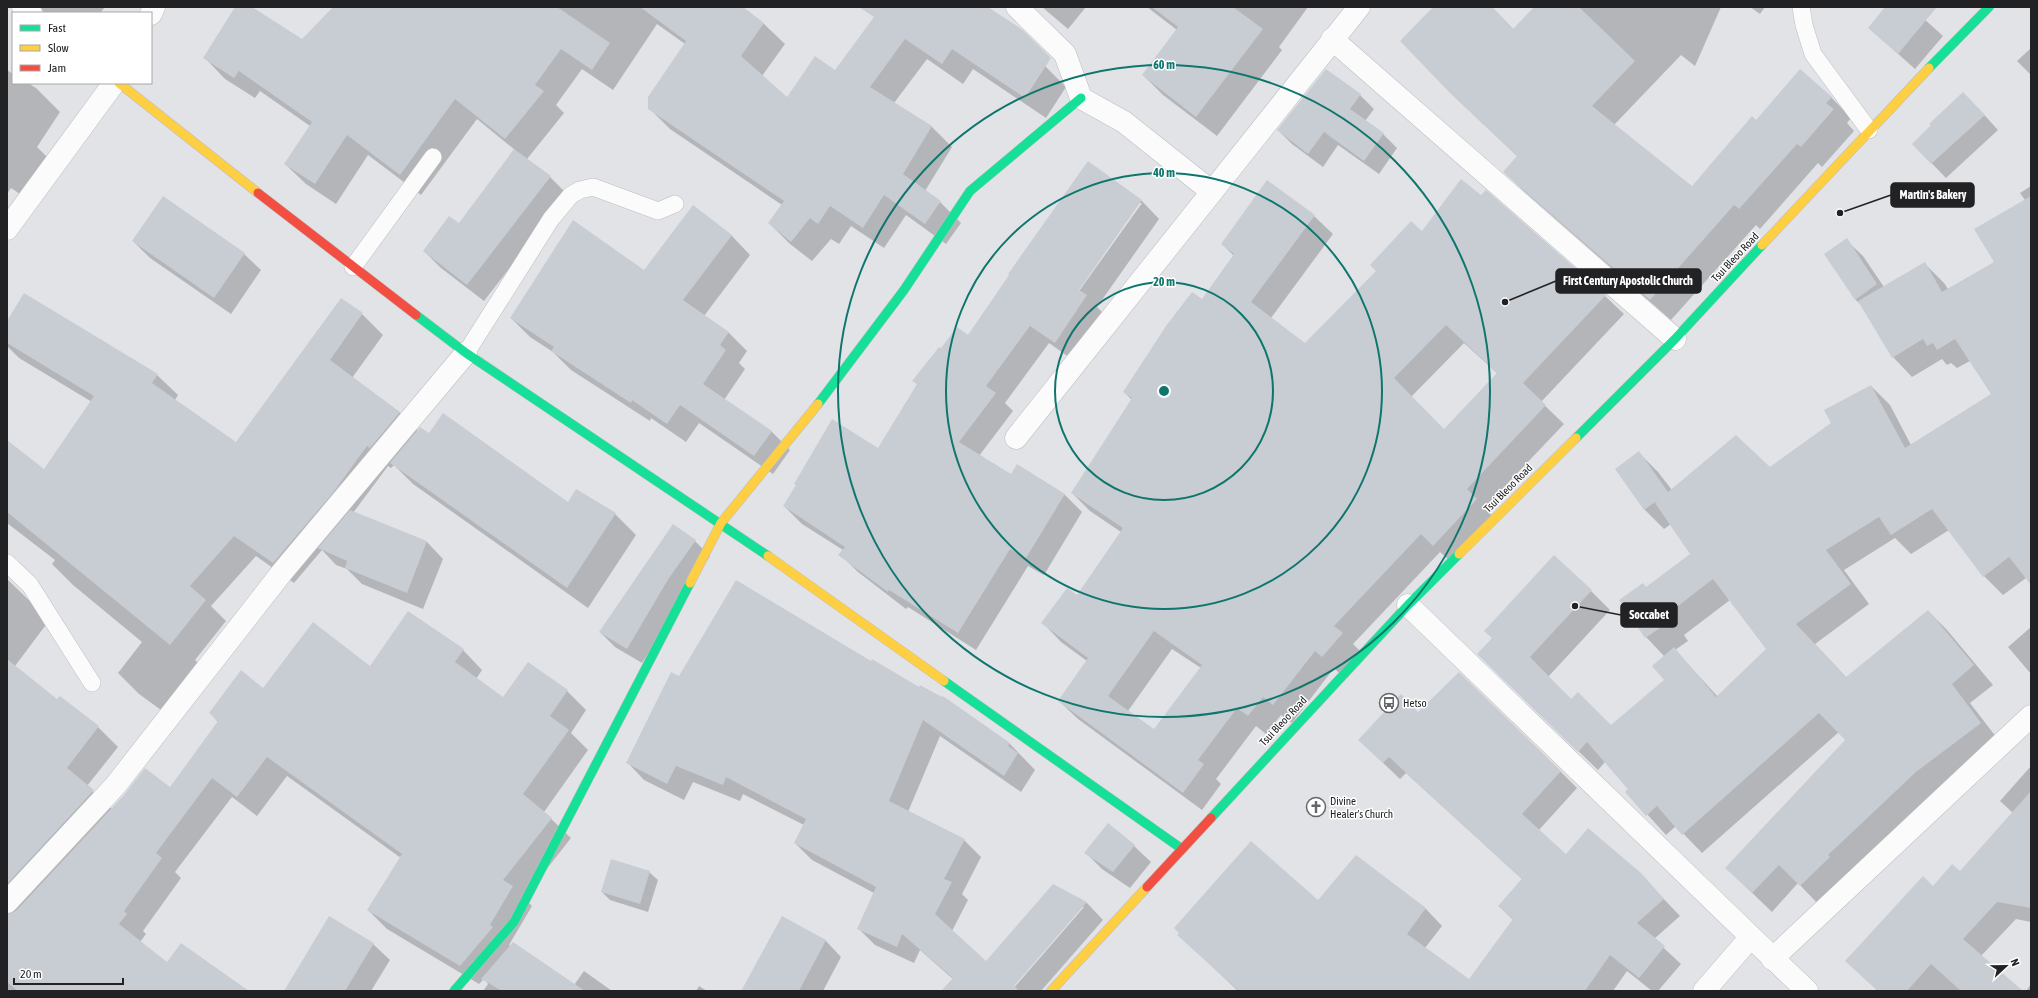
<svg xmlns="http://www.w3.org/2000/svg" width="2038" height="998" font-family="'Asap Condensed',sans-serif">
	<rect width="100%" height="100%" fill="#e2e3e7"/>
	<!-- shadow -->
	<path fill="#0003" fill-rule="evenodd" d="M39 7H105L100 13H45Z
		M237 7H250L303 40 335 7H741L764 24 785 44 762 76 787 98 835 71 878 14 869 7H967L1045 66 1066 87 1046 118 973 69 963 84 927 59 894 103 931 126 952 147 925 191 940 202 961 223 946 244 906 215 884 248 851 226 839 244 831 239 812 261 790 244 769 223 782 205 670 129 649 108 685 44 657 24 613 90 582 69 556 105 564 113 527 159 550 177 567 194 484 301 441 268 424 251 459 225 515 150 477 119 421 195 368 155 336 204 306 184 285 164 310 126 260 91 255 98 225 79 205 58Z
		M1042 7H1086L1068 29Z
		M1147 7H1308L1279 47 1282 50 1217 136 1163 95 1143 75 1177 30Z
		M1435 7H1492L1514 30 1535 7H1721L1695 66 1681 55 1614 125 1692 188 1756 121 1831 97 1851 118 1847 123 1854 131 1822 167 1818 163 1760 229 1756 225 1671 320 1525 192 1504 172 1518 157 1452 94Z
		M1750 7H1765L1760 14Z
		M1887 7H1911L1943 36 1915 69 1869 28Z
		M2031 48V75L2017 61Z
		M7 70 13 74V83H28L36 88 60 112 37 147 58 168 35 204 11 188 7 194Z
		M1360 95 1374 109 1365 121 1383 134 1397 148 1379 174 1338 145 1323 167 1292 144 1278 130Z
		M1977 107 1998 130 1946 178 1913 144 1932 126Z
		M1088 163 1142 201 1159 219 1097 307 1104 314 1073 360 1049 343 1005 403 1013 411 979 456 1011 476 1064 494 1082 512 1044 575 1028 566 976 650 908 607 906 609 858 572 840 554 843 550 802 524 784 506 879 449 918 385 914 381 941 350 968 336ZM1139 203H1142L1077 294 1075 293Z
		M2031 186V584L2026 578 2003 595 1984 576 1949 530 1911 554 1895 538 1844 570 1869 604 1815 644 1847 678 1928 611 1947 630 1993 685 1970 703 2000 742 1819 905 1798 883 1772 912 1746 887 1846 740 1839 732 1702 853 1676 826 1666 835 1627 792 1629 790 1605 762 1598 770 1497 673 1591 591 1610 610 1548 677 1572 700 1611 727 1665 680 1664 656 1646 637 1647 588 1692 554 1671 524 1664 529 1645 510 1616 469 1639 453 1658 472 1672 490 1769 468 1832 423 1871 386 1890 405 1911 445 1992 395 1970 361 1957 368 1951 363 1947 365 1942 359 1912 377 1893 357 1863 307 1855 299 1846 240 1863 256 1884 287 1925 264 1944 283 1948 289 1995 262 2025 200 2020 193ZM1730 600 1768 649 1718 697 1675 650 1688 641 1684 635Z
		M1486 191 1605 296 1624 314 1541 402 1564 424 1484 508 1495 518 1452 563 1440 552 1353 644 1361 652 1341 675 1334 668 1292 723 1281 715 1266 734 1256 726 1216 779 1221 784 1202 810 1078 719 1059 701 1087 661 1061 642 1043 623 1078 596 1121 532 1090 511 1072 493 1132 400 1124 392 1202 300 1234 256 1222 244 1314 216 1333 234 1271 318 1305 345 1422 232 1481 196ZM1464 343 1498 374 1444 431 1411 397ZM1172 649 1201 668 1154 730 1128 711Z
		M693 207 732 236 750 255 704 316 728 332 747 351 739 363 745 369 724 400 771 431 790 450 773 474 699 423 686 442 651 418 650 421 571 370 553 352 530 337 511 318 644 271Z
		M133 241 244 254 261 270 231 314 150 258Z
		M362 314 383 335 352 378 400 413 418 431 429 435 569 503 615 514 636 535 588 608 413 484 394 465 391 468 388 466 353 513 427 542 443 559 423 609 362 584 347 569 336 565 322 550 294 583 256 556 211 606 226 621 195 660 203 668 168 715 139 694 118 673 142 642 73 585 52 564 55 560 7 523V441L44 470 92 402 19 358 7 346V323L157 375 178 395 175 400 236 444Z
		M695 541 710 556 642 663 615 647 600 632Z
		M7 579 41 612 48 622 15 666 57 700 60 697 98 727 118 747 87 786 112 809 171 788 218 722 210 713 264 689 463 650 482 670 476 679 503 699 567 691 586 710 571 733 588 750 544 812 571 838 524 898 532 906 509 945 574 985 584 971 612 991H483L488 984 484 979 479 984 387 929 368 910 401 858 287 776 257 816 232 797 175 872 181 878 143 931 146 934 140 942 168 964 214 991H7Z
		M736 582 1009 743 1035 770 1021 792 940 736 908 812 964 840 981 857 962 894 968 900 952 931 986 962 1053 886 1087 903 1103 920 1041 991H948L953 979 920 950 914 963 875 945 858 928 874 893 812 860 795 843 804 825 743 794 740 801 693 782 684 800 644 780 628 763ZM1082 907H1084L1012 990 1011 989Z
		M2031 627V674L2008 647Z
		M1418 713 1560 771 1577 788 1539 830 1566 855 1640 874 1680 916 1654 939 1681 964 1658 991H1652L1627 971 1613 991H1238L1179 935 1318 901 1356 856 1426 909 1442 926 1425 948 1469 980 1513 920 1499 906 1522 879 1406 773 1400 779 1359 740Z
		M2031 766V922L2016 919 1981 956 2021 991H1878L1846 961 1933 887 1960 873 2013 813 2000 801Z
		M1134 846 1151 862 1130 888 1102 869 1086 853Z
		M649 872 658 880 648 912 610 900 602 892Z
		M782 917 826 941 841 957 823 991H742Z
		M373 944 390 960 371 991H286Z
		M2031 984V991H2026Z
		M699 986 707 991H696Z"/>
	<!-- building -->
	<path fill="#c8cdd4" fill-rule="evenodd" d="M235 7H252L302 39 333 7H557L610 43 592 70 561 49 535 85 544 91 505 139 455 99 400 175 347 135 315 184 284 164 312 122 239 71 234 78 203 58Z
		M640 7H743L764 23 741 56 787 97 815 56 835 70 874 17 859 7H988L1023 30 1051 58 1025 98 952 49 942 64 905 39 870 87 932 126 903 174 941 201 925 224 884 195 863 228 830 206 818 224 810 218 791 242 768 223 784 201 648 109V97L686 41Z
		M1152 7H1233L1263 29 1196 117 1142 75 1178 27Z
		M1433 7H1492L1513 29 1534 7H1579L1635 61 1592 106 1692 186 1752 116 1756 120 1800 69 1832 97 1826 103 1834 109 1801 147 1797 144 1739 209 1734 205 1650 300 1503 172 1517 156 1451 94 1400 41Z
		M1885 7H1937L1898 54 1868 28Z
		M1326 69 1361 94 1350 109 1384 133 1364 161 1324 132 1308 154 1277 130Z
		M1963 92 1985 115 1931 164 1912 144 1931 125 1929 124Z
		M514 149 551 176 467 285 423 251 449 216 459 223Z
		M1088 161 1142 200 1079 290 1087 295 1055 343 1030 326 986 386 996 393 959 442 1011 474 1017 464 1065 494 1026 558 1010 549 958 633 889 590 888 592 838 555 845 547 783 506 796 485 794 484 832 419 878 448 917 384 912 381 939 347 941 348 957 327 968 335 1009 275 1008 274Z
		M1461 179 1481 195 1486 190 1606 295 1523 383 1546 405 1467 489 1477 499 1433 546 1421 534 1334 626 1343 633 1322 657 1315 651 1273 705 1263 697 1248 716 1237 708 1198 760 1204 764 1183 793 1058 701 1088 658 1041 623 1067 588 1077 595 1123 528 1071 493 1132 398 1123 392 1166 326 1192 292 1202 299 1234 254 1221 244 1267 180 1315 215 1251 302 1305 343 1376 271 1370 265 1411 221 1422 231ZM1446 325 1497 373 1444 429 1394 378ZM1154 631 1202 665 1154 729 1108 696Z
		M163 196 245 253 214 298 132 241Z
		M2031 196V585L2009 557 1983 577 1932 509 1891 535 1879 517 1826 550 1851 584 1796 624 1846 677 1928 610 1974 665 1952 684 1981 723 1916 772 1828 855 1830 857 1800 886 1779 865 1752 893 1725 868 1845 740 1819 713 1682 835 1657 806 1646 816 1625 792 1628 789 1587 742 1578 752 1477 654 1492 638 1484 631 1554 555 1592 590 1530 657 1571 699 1578 692 1611 725 1664 680 1652 666 1674 647 1716 697 1766 649 1713 579 1665 616 1669 622 1645 638 1619 600 1643 583 1646 587 1690 554 1655 503 1658 500 1644 510 1615 469 1639 451 1668 492 1736 435 1770 467 1831 423 1824 410 1871 385 1905 448 1991 394 1955 339 1937 350 1933 343 1927 346 1923 339 1892 358 1858 301 1925 262 1942 292 1994 262 1974 229Z
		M693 205 732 235 683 300 729 332 720 345 726 350 703 384 772 431 754 456 680 405 667 424 632 400 631 403 551 351 554 347 510 318 573 220 644 270Z
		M1847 238 1877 284 1855 300 1824 254Z
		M24 293 158 374 152 383 236 442 341 298 363 313 330 360 400 412 370 448 367 446 332 494 273 563 234 536 190 586 206 600 170 645 7 512V440L44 469 94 396 7 343V321Z
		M443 413 568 502 576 489 616 513 567 588 390 463 420 427 429 433Z
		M350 510 427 541 407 593 345 568 347 561 318 548Z
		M673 524 696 540 669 578 627 649 599 632Z
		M736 580 871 661 872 659 919 687 920 685 942 697 943 696 1010 743 1008 746 1018 753 1004 776 923 720 889 801 965 839 944 879 952 882 935 914 986 961 1053 884 1087 902 1014 986 1019 991H941L953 978 902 934 897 947 857 929 876 887 794 843 806 819 726 777 723 785 676 766 667 784 626 763 671 672 679 676Z
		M408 611 464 649 455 662 503 697 528 662 568 690 550 716 569 730 523 794 552 818 503 880 513 886 490 925 493 927 460 966 367 910 402 854 267 757 237 797 212 778 156 853 162 858 124 911 127 914 119 924 167 962 181 943 249 991H18L7 982V914L16 911 124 795 145 768 170 787 218 721 209 713 241 670 263 688 313 622 370 666Z
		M7 659 57 699 60 696 99 726 67 768 94 790 7 884Z
		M1459 672 1561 771 1522 814 1566 854 1588 828 1641 873 1664 899 1637 923 1665 946 1639 978 1610 955 1585 991H1239L1177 935 1179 933 1174 928 1251 841 1318 900 1356 855 1426 908 1407 934 1469 979 1513 919 1498 906 1522 879 1389 757 1383 763 1358 740 1401 694 1418 712Z
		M2031 791V908L1997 902 1963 939 2023 991H1961L1931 964 1907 991H1878L1845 961 1923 876 1933 886 1952 864 1960 871Z
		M1108 823 1135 845 1113 872 1084 853Z
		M611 859 650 871 640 904 601 892Z
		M329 916 374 943 345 991H284Z
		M782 916 826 940 799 991H741Z
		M513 942 585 991H502L481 979Z"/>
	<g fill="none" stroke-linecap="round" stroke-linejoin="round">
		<defs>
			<path id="lane" d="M1801 7 1804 25 1813 54 1869 130
				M353 267 433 157
				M466 353 551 219 571 195 580 190 593 187 658 211 675 204
				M7 563 30 585 92 683"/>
			<path id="street" d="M23 7 31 13
				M1017 7 1065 54 1081 98 1124 122 1211 191
				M151 14 154 7
				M1332 39 1675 339
				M7 229 114 83
				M1016 438 1359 7
				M1408 605 1807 991
				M7 902 115 786 283 571 466 353
				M1772 959 2031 716
				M1704 991 1750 938"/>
			<path id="fast" d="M1929 68 1989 7
				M416 315 466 353 768 556
				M818 404 904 290 970 191 1081 98
				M1576 438 1675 339 1762 245
				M944 681 1182 849
				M1211 818 1408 605 1459 554
				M454 991 514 922 690 583"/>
			<path id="slow" d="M119 83 258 193
				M1762 245 1929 68
				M1459 554 1576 438
				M768 556 944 681
				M690 583 721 523 818 404
				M1051 991 1147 887"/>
			<path id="jam" d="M258 193 416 315
				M1147 887 1211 818"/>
		</defs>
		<!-- lane casing -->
		<use href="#lane" stroke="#bdbec1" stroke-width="18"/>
		<!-- street casing -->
		<use href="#street" stroke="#bdbec1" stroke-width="23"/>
		<!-- fast casing -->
		<use href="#fast" stroke="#bdbec1" stroke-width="10"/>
		<!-- slow casing -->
		<use href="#slow" stroke="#bdbec1" stroke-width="10"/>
		<!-- jam casing -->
		<use href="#jam" stroke="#bdbec1" stroke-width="10"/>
		<!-- lane -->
		<use href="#lane" stroke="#fbfbfb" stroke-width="17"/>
		<!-- street -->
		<use href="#street" stroke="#fbfbfb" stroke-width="22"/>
		<!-- fast -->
		<use href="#fast" stroke="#16e098" stroke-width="9"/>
		<!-- slow -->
		<use href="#slow" stroke="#ffcf43" stroke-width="9"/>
		<!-- jam -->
		<use href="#jam" stroke="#f24e42" stroke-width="9"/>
	</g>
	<!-- distance rings -->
	<g fill="none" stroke="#0f766e" stroke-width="2">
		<circle cx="1164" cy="391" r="109"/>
		<circle cx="1164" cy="391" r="218"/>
		<circle cx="1164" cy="391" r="326"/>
	</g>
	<!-- icons -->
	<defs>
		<symbol id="bus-ring" viewBox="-11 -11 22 22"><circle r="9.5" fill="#fff" stroke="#656668" stroke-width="1.5"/><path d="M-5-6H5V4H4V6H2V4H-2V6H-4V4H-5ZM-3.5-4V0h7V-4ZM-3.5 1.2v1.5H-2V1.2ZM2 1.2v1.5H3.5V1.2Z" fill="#656668"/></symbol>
		<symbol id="church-ring" viewBox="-11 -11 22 22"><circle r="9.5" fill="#fff" stroke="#656668" stroke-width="1.5"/><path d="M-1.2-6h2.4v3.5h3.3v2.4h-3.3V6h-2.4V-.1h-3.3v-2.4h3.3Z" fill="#656668"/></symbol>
	</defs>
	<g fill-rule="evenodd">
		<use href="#bus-ring" x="1378" y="692" width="22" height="22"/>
		<use href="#church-ring" x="1305" y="796" width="22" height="22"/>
	</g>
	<g text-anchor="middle" stroke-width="3" stroke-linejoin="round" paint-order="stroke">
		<!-- street labels -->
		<g font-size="11" fill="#222224" stroke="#fff">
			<text transform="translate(1735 257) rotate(-47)" y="4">Tsui Bleoo Road</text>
			<text transform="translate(1508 488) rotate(-45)" y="4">Tsui Bleoo Road</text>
			<text transform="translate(1283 721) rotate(-47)" y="4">Tsui Bleoo Road</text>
		</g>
		<!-- poi labels -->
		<g font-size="11" fill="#222224" stroke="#fff" text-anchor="start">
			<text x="1403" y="707">Hetso</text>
			<text x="1330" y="805">Divine<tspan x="1330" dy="13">Healer's Church</tspan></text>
		</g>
	</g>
	<circle cx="1164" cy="391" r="6" fill="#0f766e" stroke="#fff" stroke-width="2"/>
	<g font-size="12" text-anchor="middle" font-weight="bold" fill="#0f766e" stroke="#fff" stroke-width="3" stroke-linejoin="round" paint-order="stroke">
		<text x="1164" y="69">60 m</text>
		<text x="1164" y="177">40 m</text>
		<text x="1164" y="286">20 m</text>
	</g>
	<!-- callouts -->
	<path fill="none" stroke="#222224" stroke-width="1.5" d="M1840 213L1891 195M1505 302L1556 281M1575 606L1621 615"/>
	<g fill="#222224" stroke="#fff" stroke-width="1.5">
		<circle cx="1840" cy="213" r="4"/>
		<circle cx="1505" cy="302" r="4"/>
		<circle cx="1575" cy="606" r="4"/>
	</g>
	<g fill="#222224" stroke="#222224" stroke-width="1.5">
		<rect x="1891" y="183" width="83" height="24" rx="4"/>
		<rect x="1556" y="269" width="145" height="24" rx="4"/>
		<rect x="1621" y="603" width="56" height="24" rx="4"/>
	</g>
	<g font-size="12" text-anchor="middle" font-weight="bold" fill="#fff">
		<text x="1933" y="199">Martin's Bakery</text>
		<text x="1628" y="285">First Century Apostolic Church</text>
		<text x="1649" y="619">Soccabet</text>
	</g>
	<!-- border -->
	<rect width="2038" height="998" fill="none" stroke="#222224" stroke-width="16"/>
	<!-- legend -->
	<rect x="12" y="12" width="140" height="72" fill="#ffffff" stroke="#a7a7a7"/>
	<rect x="20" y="25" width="20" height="6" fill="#16e098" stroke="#a7a7a7"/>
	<text x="48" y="32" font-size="12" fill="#222224">Fast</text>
	<rect x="20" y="45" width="20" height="6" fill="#ffcf43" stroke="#a7a7a7"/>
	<text x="48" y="52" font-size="12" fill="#222224">Slow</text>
	<rect x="20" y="65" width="20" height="6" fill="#f24e42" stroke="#a7a7a7"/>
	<text x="48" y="72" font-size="12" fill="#222224">Jam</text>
	<!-- north arrow -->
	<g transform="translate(2006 966) rotate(68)" stroke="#ffffff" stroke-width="3" paint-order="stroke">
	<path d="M0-3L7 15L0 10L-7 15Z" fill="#222224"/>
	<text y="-6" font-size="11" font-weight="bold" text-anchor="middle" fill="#222224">N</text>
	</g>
	<!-- scale -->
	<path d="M14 978v6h109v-6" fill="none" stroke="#222224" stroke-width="2"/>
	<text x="20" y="978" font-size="12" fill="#222224" stroke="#ffffff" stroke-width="3" paint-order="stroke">20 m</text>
</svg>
